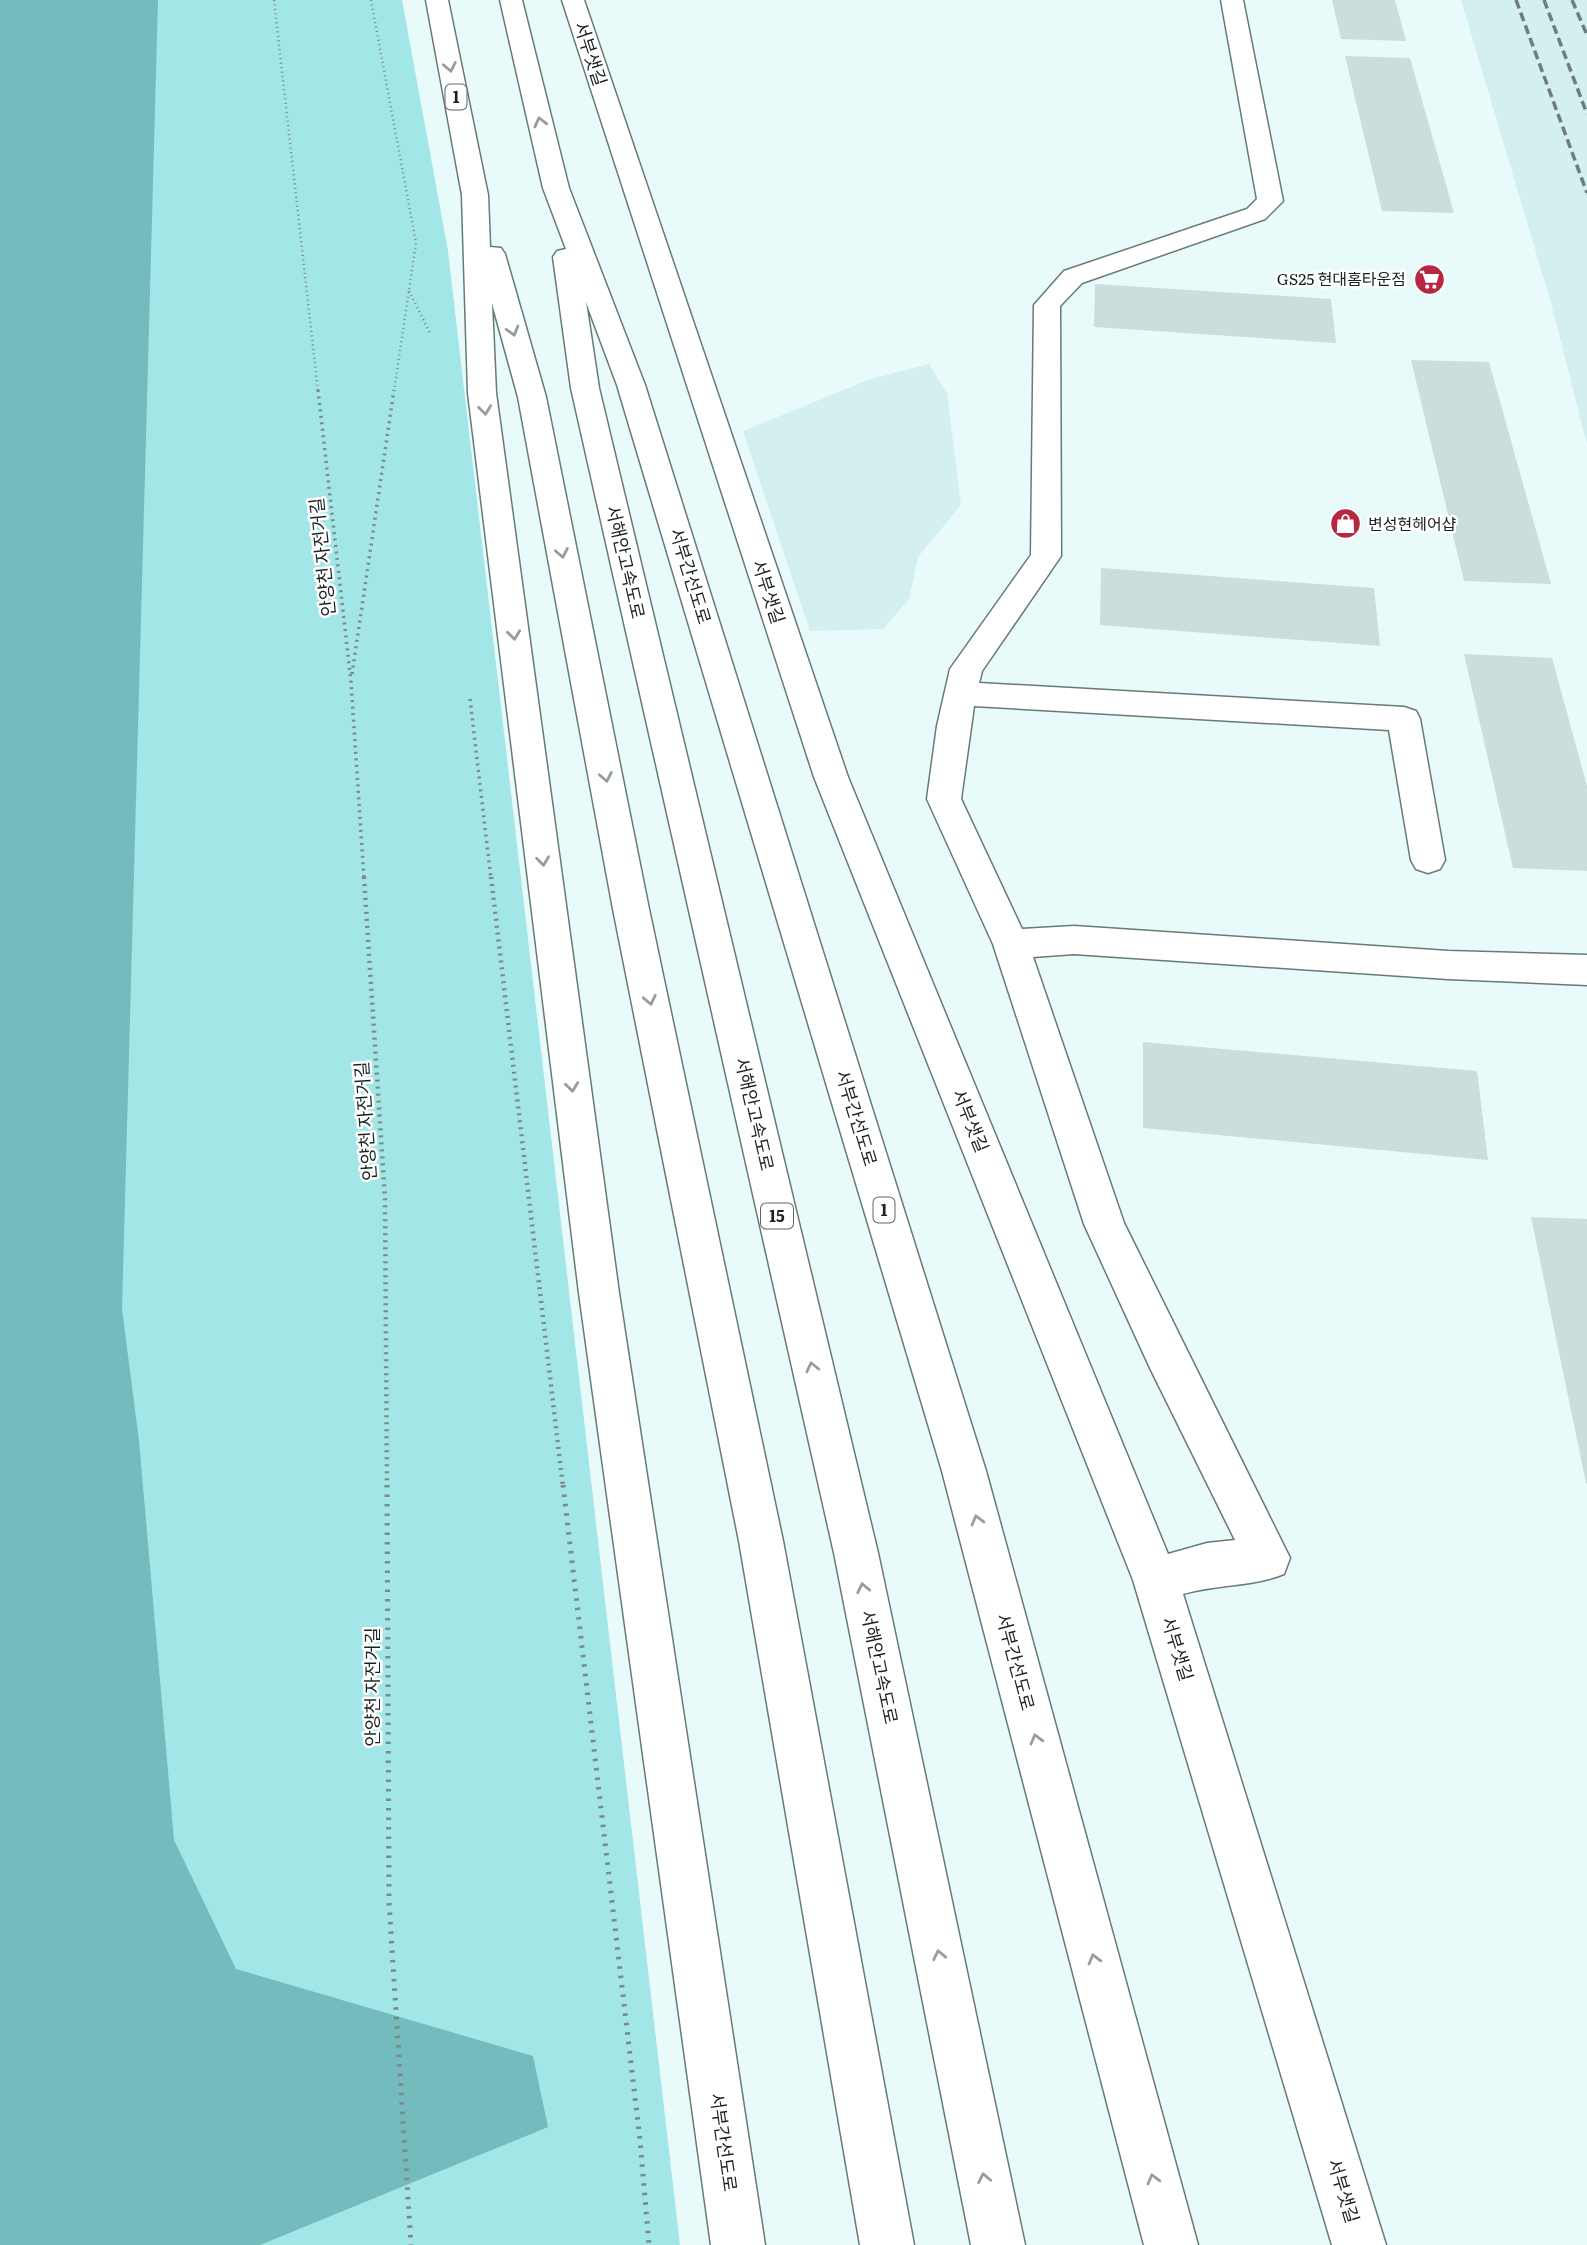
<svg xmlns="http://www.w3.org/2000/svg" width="1587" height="2245" font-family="Literata,'Noto Sans KR',serif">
	<rect width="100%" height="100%" fill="#e8fbfa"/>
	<!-- built -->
	<path fill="#d3efef" d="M1461 0H1587V444L1551 303Z
		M929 364 947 393 961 505 918 557 909 599 883 629 810 631 743 431 871 379Z"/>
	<!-- green -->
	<path fill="#a2e6e7" d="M0 0H402L448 251 680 2245H0Z"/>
	<!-- water -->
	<path fill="#73bbbc" d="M0 0H158L122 1309 139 1441 174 1840 236 1969 533 2056 548 2127 260 2245H0Z"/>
	<!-- building -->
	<path fill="#cbdddd" d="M1332 0H1395L1406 41 1341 39Z
		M1345 56 1410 58 1454 213 1382 211Z
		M1095 284 1331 299 1336 343 1094 327Z
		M1411 360 1489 362 1551 584 1464 581Z
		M1101 568 1374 588 1380 646 1100 625Z
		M1464 654 1552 658 1587 786V871L1513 868Z
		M1143 1042 1477 1071 1488 1160 1143 1128Z
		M1531 1217 1587 1219V1483H1586Z"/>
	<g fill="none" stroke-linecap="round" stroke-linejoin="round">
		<defs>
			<path id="minor" d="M562 0H584L848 777 1168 1554 1207 1543 1235 1540 1150 1368 1084 1224 993 944 927 799 937 726 950 669 1031 555 1034 305 1064 271 1247 209 1257 199 1221 0H1243L1283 201 1265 219 1082 283 1060 306 1061 556 982 671 979 683 1404 707 1416 711 1420 719 1445 860 1440 869 1428 873 1416 869 1411 860 1389 730 974 706 961 799 1022 929 1074 926 1448 951 1587 955V985L1448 979 1074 954 1033 957 1124 1223 1290 1558 1284 1574C1252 1587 1216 1584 1183 1594L1386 2245H1332L1133 1580 814 777Z"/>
			<path id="highway" d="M426 0H448L488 195 490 247 501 248 505 254 546 397 649 909 783 1541 914 2245H860L739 1541 613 909 518 397 492 303 496 393 619 1293 765 2245H711L579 1293 468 393 462 195Z
				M500 0H522L569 188 645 385 986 1471 1198 2245H1144L942 1471 617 385 586 302 599 388 878 1553 1025 2245H971L834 1553 571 388 553 257 557 251 566 249 543 188Z"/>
		</defs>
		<!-- minor casing -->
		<use href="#minor" stroke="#687979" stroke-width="3"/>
		<!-- highway casing -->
		<use href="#highway" stroke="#687979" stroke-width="3"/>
		<!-- path-far3 -->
		<path stroke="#7c8988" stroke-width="2.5" stroke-dasharray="1 3.5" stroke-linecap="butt" d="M274 0 318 391
			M371 0 416 243 394 391
			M409 291 431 335"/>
		<!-- path-far2 -->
		<path stroke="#7c8988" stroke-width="3.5" stroke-dasharray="2 4.5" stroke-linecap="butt" d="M318 390 351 682 364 879
			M352 674 394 390
			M470 699 491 879"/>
		<!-- path-far1 -->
		<path stroke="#7c8988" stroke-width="4.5" stroke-dasharray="2 5" stroke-linecap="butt" d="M364 877 385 1199 387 1487
			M491 877 563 1487"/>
		<!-- path -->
		<path stroke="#7c8988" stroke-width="5" stroke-dasharray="2.5 7" stroke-linecap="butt" d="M387 1485 389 1902 411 2245
			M563 1485 640 2140 649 2245"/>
		<!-- minor -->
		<use href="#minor" fill="#fff" fill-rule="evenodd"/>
		<!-- highway -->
		<use href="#highway" fill="#fff" fill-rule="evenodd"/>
		<!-- rail -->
		<path stroke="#717d7c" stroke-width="3.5" stroke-dasharray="9 4.5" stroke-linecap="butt" d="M1516 0 1587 193
			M1544 0 1587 114
			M1572 0 1587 35"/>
	</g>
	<!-- one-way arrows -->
	<defs><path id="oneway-chevron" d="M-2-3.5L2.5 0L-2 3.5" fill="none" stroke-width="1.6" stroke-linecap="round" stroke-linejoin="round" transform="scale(1.75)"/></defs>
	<g stroke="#989c9c">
		<use href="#oneway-chevron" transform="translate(450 67) rotate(79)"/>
		<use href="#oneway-chevron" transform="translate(540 122) rotate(-104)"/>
		<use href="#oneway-chevron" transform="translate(513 331) rotate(74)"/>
		<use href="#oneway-chevron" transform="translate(485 410) rotate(83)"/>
		<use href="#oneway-chevron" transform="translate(562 553) rotate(79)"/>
		<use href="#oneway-chevron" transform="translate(514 635) rotate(83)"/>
		<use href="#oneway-chevron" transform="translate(606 777) rotate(79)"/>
		<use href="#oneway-chevron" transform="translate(543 861) rotate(83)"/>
		<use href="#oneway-chevron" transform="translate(650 1000) rotate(78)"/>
		<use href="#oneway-chevron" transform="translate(572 1087) rotate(83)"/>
		<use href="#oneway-chevron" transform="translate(812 1367) rotate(-103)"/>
		<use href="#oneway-chevron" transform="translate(977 1520) rotate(-105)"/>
		<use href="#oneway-chevron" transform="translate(863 1588) rotate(-102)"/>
		<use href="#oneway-chevron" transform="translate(1036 1739) rotate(-105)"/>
		<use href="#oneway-chevron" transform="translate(939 1955) rotate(-102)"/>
		<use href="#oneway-chevron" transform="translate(1094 1959) rotate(-105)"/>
		<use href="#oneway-chevron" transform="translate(984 2178) rotate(-101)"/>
		<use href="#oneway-chevron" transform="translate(1153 2179) rotate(-105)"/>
	</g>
	<!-- icons -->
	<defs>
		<symbol id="supermarket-disc" viewBox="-11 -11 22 22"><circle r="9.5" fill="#b82742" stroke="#fff"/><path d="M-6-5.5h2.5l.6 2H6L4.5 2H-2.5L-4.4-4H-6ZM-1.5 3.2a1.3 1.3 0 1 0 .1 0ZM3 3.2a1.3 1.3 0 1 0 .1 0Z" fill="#fff"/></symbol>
		<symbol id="shop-disc" viewBox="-11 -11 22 22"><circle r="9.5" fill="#b82742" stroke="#fff"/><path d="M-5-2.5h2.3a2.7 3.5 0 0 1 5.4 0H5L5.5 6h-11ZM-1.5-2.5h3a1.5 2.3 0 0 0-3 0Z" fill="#fff"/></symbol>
	</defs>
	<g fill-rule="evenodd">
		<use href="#supermarket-disc" x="1412" y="262" width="35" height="35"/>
		<use href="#shop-disc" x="1328" y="506" width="35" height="35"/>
	</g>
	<g text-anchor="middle" stroke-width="5" stroke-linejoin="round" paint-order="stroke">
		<!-- shield labels -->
		<g fill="#fff" stroke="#5f6464" stroke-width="2">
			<rect x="445.5" y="84.5" width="21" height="25" rx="5"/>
			<rect x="873.5" y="1197.5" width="21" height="25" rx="5"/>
			<rect x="761" y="1203.5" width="32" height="25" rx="5"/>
		</g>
		<g font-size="16" font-weight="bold" fill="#1b2222">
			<text x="456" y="103">1</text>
			<text x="884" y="1216">1</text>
			<text x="777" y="1222">15</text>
		</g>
		<!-- far-poi labels -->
		<g font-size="16" fill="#1b2222" stroke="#fff" text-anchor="end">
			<text x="1406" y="285">GS25 현대홈타운점</text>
			<text x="1368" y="530" text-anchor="start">변성현헤어샵</text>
		</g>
		<!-- street labels -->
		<g font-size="18" fill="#1b2222" stroke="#fff">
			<text transform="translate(590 54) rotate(72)" y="6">서부샛길</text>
			<text transform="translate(323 557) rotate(-96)" y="6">안양천 자전거길</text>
			<text transform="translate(625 562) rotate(77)" y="6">서해안고속도로</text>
			<text transform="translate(690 576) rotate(73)" y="6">서부간선도로</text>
			<text transform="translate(768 592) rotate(72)" y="6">서부샛길</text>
			<text transform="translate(754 1114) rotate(77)" y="6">서해안고속도로</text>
			<text transform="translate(856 1118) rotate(73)" y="6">서부간선도로</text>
			<text transform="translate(366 1121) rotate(-94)" y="6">안양천 자전거길</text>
			<text transform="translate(970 1121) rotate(68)" y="6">서부샛길</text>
			<text transform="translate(1177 1649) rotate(73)" y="6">서부샛길</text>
			<text transform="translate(1015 1662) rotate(75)" y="6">서부간선도로</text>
			<text transform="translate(879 1667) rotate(78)" y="6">서해안고속도로</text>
			<text transform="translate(373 1687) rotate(-90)" y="6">안양천 자전거길</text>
			<text transform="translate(723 2142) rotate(82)" y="6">서부간선도로</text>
			<text transform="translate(1343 2191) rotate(73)" y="6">서부샛길</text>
		</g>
	</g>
</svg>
